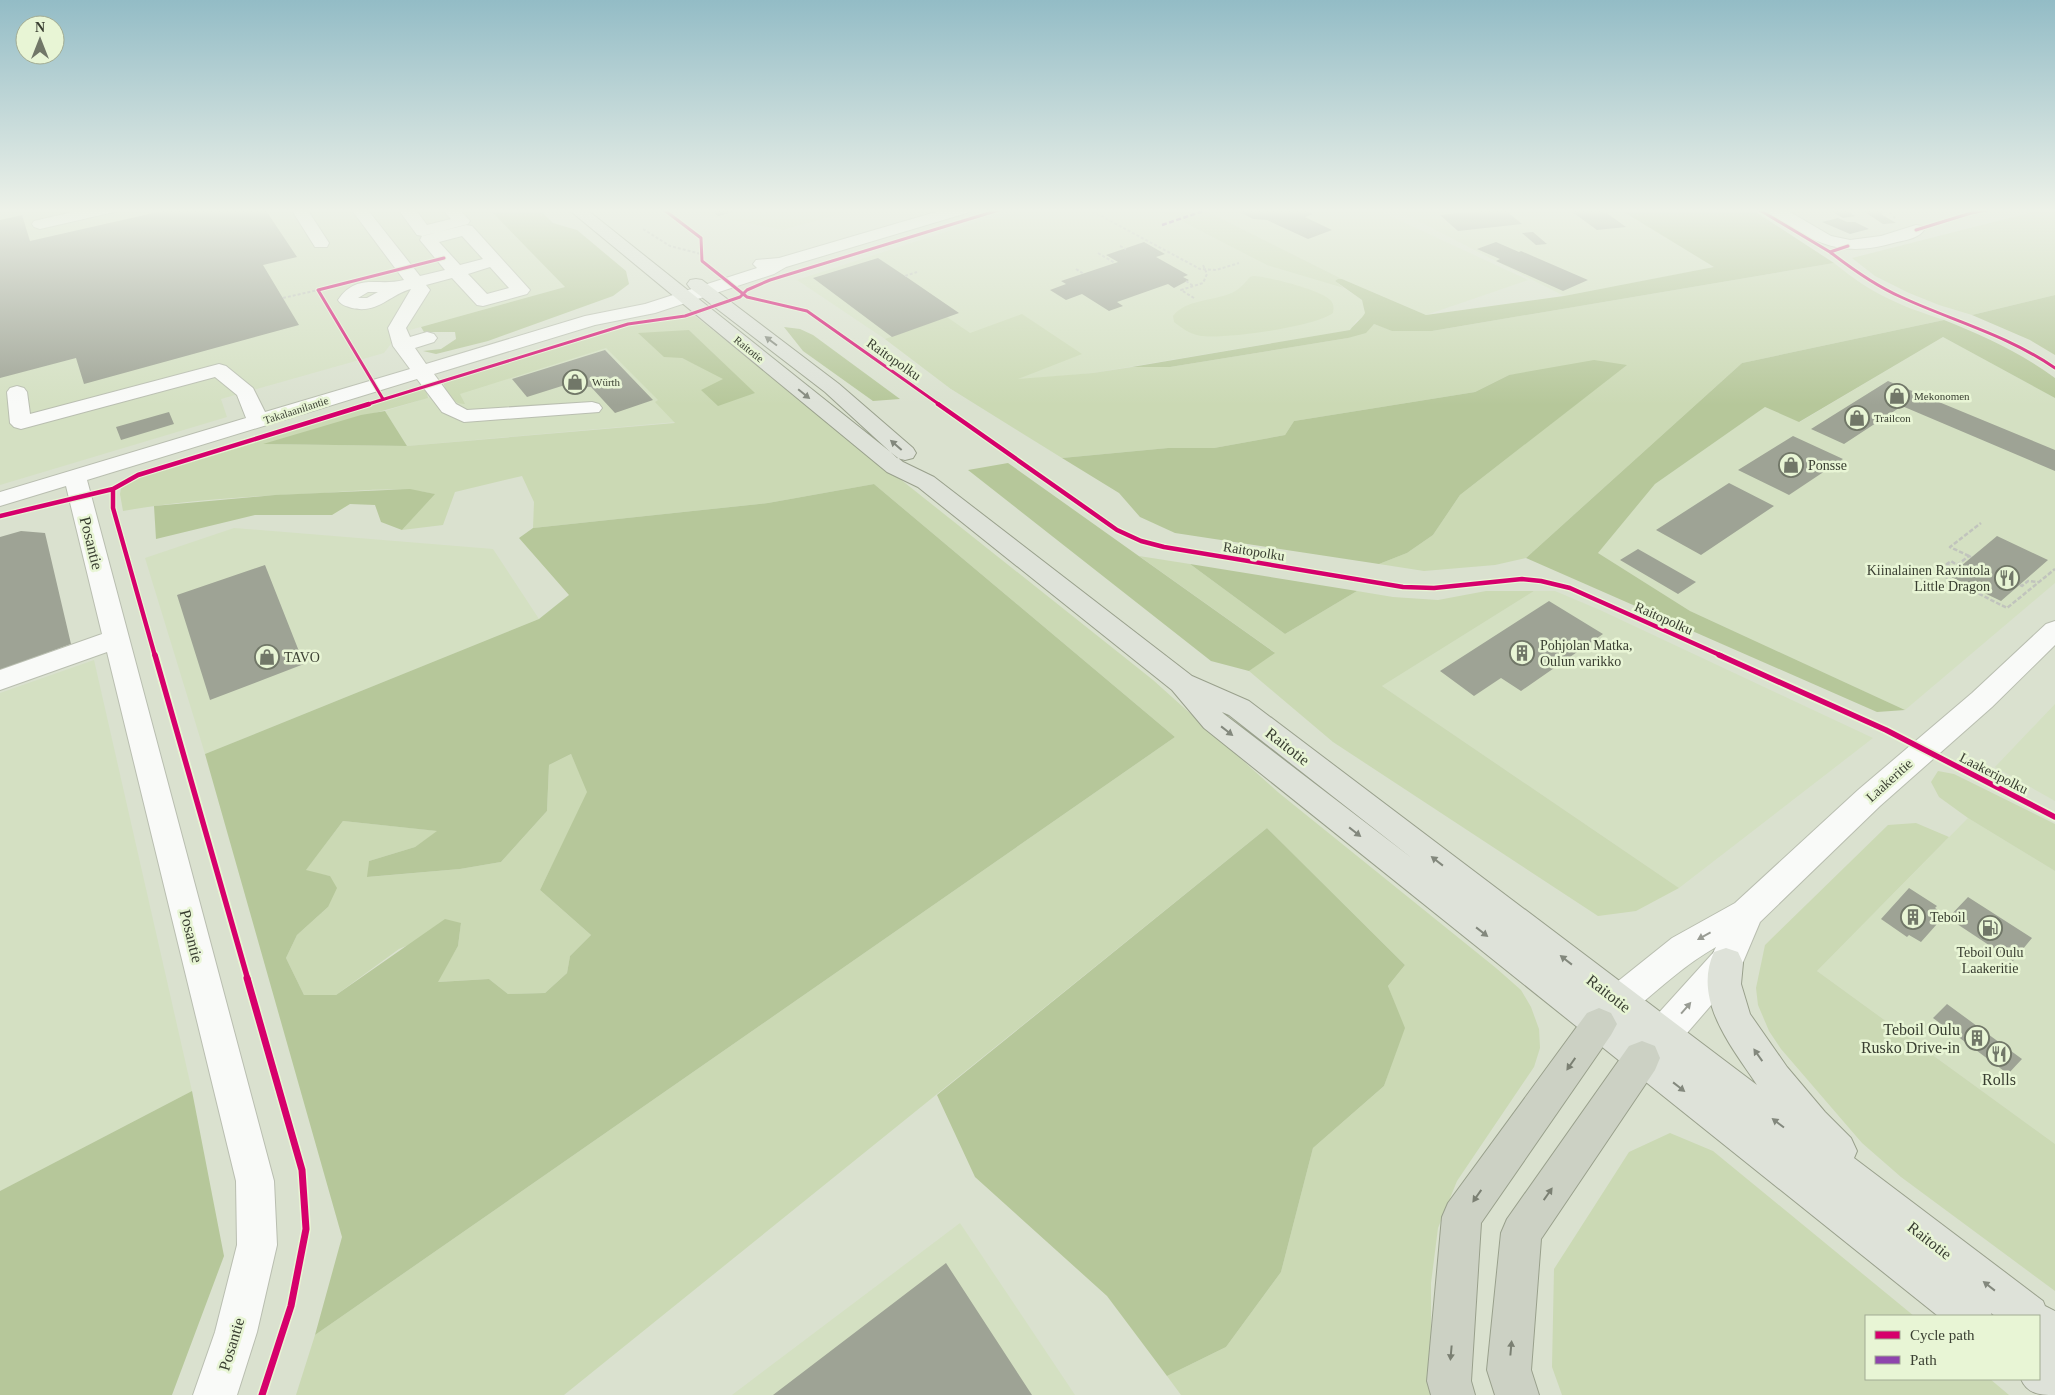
<svg xmlns="http://www.w3.org/2000/svg" width="2055" height="1395" font-family="'Times New Roman',serif">
	<rect width="100%" height="100%" fill="#dae1cf"/>
	<!-- built -->
	<path fill="#d4e0c2" d="M0 209H489L565 287 399 333 384 353 221 399 227 417 0 485Z
		M694 209H856L783 230 701 214Z
		M1027 209H1143L1170 215 1344 288 1362 300 1366 313 1362 319 1357 320 1350 330 1093 373 1016 380 951 389 885 339 797 280 985 219H995Z
		M1202 209H1375L1528 280 1426 315 1342 279Z
		M1395 209H1619L1715 267 1564 296Z
		M638 333 676 422 407 446 385 411Z
		M1943 337 2055 398V583L1905 710 1690 611 1598 553 1655 484 1765 407 1800 422Z
		M234 528 493 549 539 619 205 754 145 558Z
		M1534 591H1555L1600 610 1873 738 1679 888 1382 686Z
		M94 660 192 1091 0 1191V693Z
		M2055 704V801L1995 767Z
		M1968 818 2055 871V1144L1817 971Z
		M960 1223 1075 1395H732Z"/>
	<!-- green -->
	<path fill="#cbd9b4" fill-rule="evenodd" d="M1143 209H1202L1342 279 1335 281 1344 288 1267 265 1170 215Z
		M2045 209H2055V295L1972 315 1939 305 1909 293 1875 276 1852 258Z
		M1834 263C1872 294 1898 305 1944 320L1742 363 1526 558 1495 565 1424 571 1379 564 1407 553 1433 535 1460 495 1626 365 1509 375 1475 392 1294 421 1285 435 1214 448H1168L1062 458 951 389 885 339 947 317 970 333 1022 314 1082 354 1018 379 1093 373 1132 367H1170L1348 338 1374 324 1393 331H1432Z
		M1253 276C1267 276 1320 290 1329 299 1334 303 1334 307 1333 313 1315 327 1225 339 1201 336 1190 334 1183 329 1174 322L1173 316C1185 300 1211 301 1229 294 1238 291 1244 284 1250 277Z
		M695 316 1153 680 1279 793 1496 968 1521 990 1531 1007 1539 1029 1540 1048 1534 1067 1457 1181 1438 1228 1431 1283V1347L1438 1395H1181L1167 1376 1226 1347 1281 1272 1313 1148 1384 1086 1404 1028 1388 986 1405 965 1267 828 564 1395H296L315 1335 1175 737 874 484 768 503 533 528 534 502 522 476 455 492 443 525 402 530 434 494C398 486 361 491 324 493 257 496 189 499 123 511L120 494 121 488 140 476 426 388 428 398 265 444 407 446 675 423 655 402 658 400 606 348 460 394 465 404C451 404 446 393 443 381L634 324ZM689 330 754 393 682 358Z
		M1139 556 1190 564 1285 634 1357 591 1393 597 1438 600 1486 591H1534L1382 686 1679 888 1636 911 1598 916 1333 742 1249 671 1274 652Z
		M571 754 588 792 540 890 591 935 570 956 567 973 545 993 508 994 489 979 437 982 458 946 461 923 399 949 336 995H304L286 958 297 935 328 907 330 876 305 871 343 821 438 831 415 847 369 861 368 877 460 869 501 862 547 811 549 765Z
		M1938 771 1954 774 2055 824V871L1968 818 1939 797 1931 782Z
		M1916 823 1949 837 1817 971 2055 1144V1291L1901 1177 1862 1143 1781 1049 1769 1031 1758 1005 1756 988 1765 945 1888 825Z
		M1670 1133 1713 1151 1914 1316H1866V1379H1990L2009 1395H1562L1552 1367 1554 1269 1629 1152Z"/>
	<!-- forest -->
	<path fill="#b6c79a" fill-rule="evenodd" d="M489 209H539L553 223 577 230 626 271 629 284 613 296 488 341 436 354 423 351 441 349 456 339 455 332H424L421 327 565 287Z
		M1619 209H1751L1834 263 1432 331H1392L1374 324 1366 333 1348 338 1170 367H1132L1350 330C1355 323 1361 320 1365 313L1362 300 1335 281 1338 279H1342L1426 315 1564 296 1714 267Z
		M2055 295V355L2030 340 1972 315Z
		M1944 320C1984 336 2021 353 2055 378V398L1943 337 1799 422 1765 407 1655 484 1598 553 1690 611 1905 710 1877 712 1526 558 1742 363Z
		M784 327 800 329 813 335 900 399 873 401 803 351Z
		M689 330 755 393 718 406 701 390 723 379 682 358 664 357 638 333Z
		M1594 360 1627 365 1460 495 1433 535 1407 553 1379 564 1175 533 1140 517 1119 493 1062 458 1168 448H1214L1285 435 1294 421 1475 392 1509 375Z
		M385 411 407 446 263 444 361 415Z
		M1008 463 1275 653 1249 671 1211 661 968 470Z
		M874 484 1175 737 315 1335 342 1237 205 754 539 619 569 595 519 538 533 528 768 503ZM571 754 587 792 540 890 591 935 570 956 567 973 545 993 508 994 489 979 438 982 458 946 461 923 445 919 336 995H304L286 958 297 935 328 907 337 888 330 876 306 870 343 821 437 831 415 847 369 861 367 877 460 869 501 862 547 811 549 765Z
		M410 489 435 494 402 530 381 522 375 505 350 504 332 515H255L156 539 154 506 275 495Z
		M1190 564 1357 591 1285 634Z
		M1267 828 1405 965 1388 986 1405 1028 1384 1086 1313 1148 1281 1272 1226 1347 1167 1376 1107 1296 975 1177 937 1095Z
		M192 1091 224 1256 172 1395H0V1191Z"/>
	<!-- building -->
	<path fill="#9ea395" d="M171 209H265L297 257 263 265 299 325 84 384 76 358 0 378V220L22 215 30 241Z
		M710 209H740V210L718 216Z
		M1234 209H1301L1313 214 1305 217 1332 230 1308 239 1267 220 1253 219Z
		M1504 209 1522 224 1458 231 1440 215Z
		M1565 209H1601L1626 227 1597 230 1571 211Z
		M1828 209H1843L1855 216 1843 218Z
		M1860 209 1881 210 1885 212 1881 214 1896 223 1883 224Z
		M1838 218 1847 222H1855L1869 229 1850 234 1822 222Z
		M1533 232 1547 244 1536 245 1522 233Z
		M1144 242 1165 254 1156 257 1188 275 1183 277 1189 280 1174 288 1168 284 1117 302 1123 306 1109 311 1082 294 1066 300 1050 290 1066 284 1061 281 1118 262 1106 255Z
		M1496 242 1519 252 1521 251 1588 280 1563 291 1496 261 1500 259 1477 249Z
		M878 258 905 276 959 313 892 337 813 278Z
		M605 350 653 400 615 413 591 387 565 385 527 397 512 379Z
		M1888 381 2055 450V471L1902 406 1844 444 1811 429Z
		M169 412 174 424 121 440 116 427Z
		M1793 436 1843 459 1789 495 1738 470Z
		M1729 483 1774 506 1701 555 1656 530Z
		M21 531 45 533 71 644 0 670V537Z
		M1997 536 2048 560 2001 601 1949 576Z
		M1638 549 1696 582 1678 594 1620 560Z
		M265 565 304 664 210 700 177 595Z
		M1549 601 1603 634 1521 691 1501 678 1474 696 1440 671Z
		M1909 888 1937 906 1935 908 1945 915 1921 942 1909 935 1907 937 1881 919Z
		M1968 897 2032 938 2013 961 1948 918Z
		M1947 1004 2022 1059 2008 1074 1933 1018Z
		M946 1263 1032 1395H773Z"/>
	<g fill="none" stroke-linecap="round" stroke-linejoin="round">
		<defs>
			<path id="minor" d="M85 209H116L114 212 40 229 34 227 32 224 34 221Z
				M291 209H307L329 243 327 247H315Z
				M351 209H367L420 276 445 270 420 240 422 236 466 225 472 226 530 290 527 294 483 306 477 305 452 278 426 285 430 290 406 328 410 337 427 332 434 334 437 338 434 342 415 348 426 364 585 316 645 304 757 268 753 264 756 260 779 258 946 209H972L970 212 786 267 774 274 655 313 595 325 434 374 456 404 467 410 592 402 599 404 602 408 599 412 464 422 442 412 417 379 87 480 274 1181 277 1245 257 1332 237 1395H193L215 1332 237 1245 236 1181 107 652 0 690V670L102 634 66 486 0 506V492L246 418 237 395 215 377 21 429 14 427 10 423 7 392 10 388 17 386 24 388 27 392 30 414 219 364 226 366 253 388 265 412 410 369 393 346 388 328 411 289C389 295 378 314 352 308 346 306 341 305 338 300 357 272 378 287 404 280ZM462 236 483 259 460 265 439 242ZM490 267 509 288 487 294 468 274ZM368 292H378L367 298H358Z
				M398 209H415L427 225 451 219 442 209H459L470 221 468 224 423 236 417 235Z
				M1766 209H1785L1831 236 1850 240 1881 236 1916 225 1922 226 1924 230C1919 238 1906 240 1897 242 1853 255 1826 250 1788 225 1781 220 1771 216 1766 209Z
				M2055 621V645L1992 707 1880 806 1760 922 1738 974 1662 1062 1649 1067 1636 1062 1631 1050 1636 1038 1713 953 1716 947C1686 964 1661 987 1635 1009 1623 1019 1621 1027 1605 1033L1593 1028 1587 1017 1593 1006 1607 990 1672 938 1735 903 1858 790 1972 693 2046 624Z"/>
			<path id="major" d="M568 209H586L903 462 934 477 1192 676 1249 701 1757 1085C1732 1047 1692 1000 1714 952L1726 948 1738 952 1743 963 1741 984 1750 1014 1787 1067 1825 1112 1851 1138 1857 1151 1854 1158 2043 1301 2045 1306 2055 1311V1395C2040 1395 2027 1394 2021 1379H2039V1316H1995L1991 1313 1992 1316H1938L1204 728 1172 690 918 487 887 472ZM1222 712 1229 715 1413 859 1224 714Z
				M696 279 702 280 839 384 913 448 916 453 913 458 905 460 897 458 825 392 690 288 687 284 690 280Z"/>
			<path id="highway" d="M1599 1008 1611 1013 1617 1024 1611 1035 1481 1223 1471 1381 1475 1395H1431L1427 1381 1442 1217 1448 1203 1587 1013Z
				M1642 1041 1655 1046 1660 1058 1655 1070 1541 1239 1531 1370 1539 1395H1495L1487 1370 1501 1233 1507 1219 1629 1046Z"/>
		</defs>
		<!-- minor casing -->
		<use href="#minor" stroke="#b9beb0" stroke-width="2"/>
		<!-- major casing -->
		<use href="#major" stroke="#99a08c" stroke-width="2"/>
		<!-- highway casing -->
		<use href="#highway" stroke="#99a08c" stroke-width="2"/>
		<!-- path-far1 -->
		<path stroke="#c1c4bd" stroke-width="2" stroke-dasharray="3 2" stroke-linecap="butt" d="M1088 209 1200 269 1216 270 1239 263
			M1886 209 1896 219
			M643 229 670 246 701 254
			M1120 246 1126 249
			M1098 253 1115 263
			M1076 269 1084 274
			M905 276 917 272
			M1186 281 1193 286
			M283 298 318 290
			M1194 298 1181 290 1203 283 1207 274 1203 265"/>
		<!-- path -->
		<path stroke="#c1c4bd" stroke-width="2.5" stroke-dasharray="4.5 2" stroke-linecap="butt" d="M1969 556 1950 547 1981 523
			M1971 557 1969 556 1957 565 1951 561 1936 572 2007 608 2055 569
			M1946 564 1956 569
			M2020 585 2022 586 2028 581 2038 582"/>
		<!-- minor -->
		<use href="#minor" fill="#f9faf8" fill-rule="evenodd"/>
		<!-- major -->
		<use href="#major" fill="#dee2d9" fill-rule="evenodd"/>
		<!-- highway -->
		<use href="#highway" fill="#ccd1c4" fill-rule="evenodd"/>
		<!-- quiet -->
		<path stroke="#8e44ad" stroke-width="2.5" stroke-dasharray="5 2.5" stroke-linecap="butt" d="M1162 225 1209 209"/>
		<defs>
			<path id="cycleway-far3" d="M663 209 701 238 702 261 747 297 807 311 940 405
				M1758 209 1830 252
				M1916 230 1971 213 1992 209
				M1848 246 1830 252C1852 269 1876 286 1901 297 1953 321 2007 335 2055 368
				M383 399 318 290 444 258
				M365 405 628 324 685 316 740 297 747 290 770 280 1002 209"/>
			<path id="cycleway-far2" d="M938 404 1117 530 1141 541 1164 547 1403 587 1434 588 1522 579 1541 581 1570 588 1722 656
				M113 489V508L155 656
				M0 516 113 489 138 475 369 404"/>
			<path id="cycleway-far1" d="M155 655 248 980
				M1719 655 1886 730 2055 817"/>
			<path id="cycleway" d="M247 978 302 1170 306 1229 291 1306 262 1395"/>
		</defs>
		<!-- cycleway-far3 casing -->
		<use href="#cycleway-far3" stroke="#e8f5d5" stroke-width="5"/>
		<!-- cycleway-far2 casing -->
		<use href="#cycleway-far2" stroke="#e8f5d5" stroke-width="7"/>
		<!-- cycleway-far1 casing -->
		<use href="#cycleway-far1" stroke="#e8f5d5" stroke-width="9"/>
		<!-- cycleway casing -->
		<use href="#cycleway" stroke="#e8f5d5" stroke-width="10"/>
		<!-- cycleway-far3 -->
		<use href="#cycleway-far3" stroke="#d6006c" stroke-width="3"/>
		<!-- cycleway-far2 -->
		<use href="#cycleway-far2" stroke="#d6006c" stroke-width="4.5"/>
		<!-- cycleway-far1 -->
		<use href="#cycleway-far1" stroke="#d6006c" stroke-width="5.5"/>
		<!-- cycleway -->
		<use href="#cycleway" stroke="#d6006c" stroke-width="7"/>
	</g>
	<!-- one-way arrows -->
	<defs><path id="oneway-solid" d="M-6-.8H1V-3.2L6.5 0L1 3.2V.8H-6Z" transform="scale(1.25)"/></defs>
	<g fill="#83887d">
		<use href="#oneway-solid" transform="translate(771 341) rotate(-143)"/>
		<use href="#oneway-solid" transform="translate(804 394) rotate(39)"/>
		<use href="#oneway-solid" transform="translate(896 445) rotate(-139)"/>
		<use href="#oneway-solid" transform="translate(1227 731) rotate(38)"/>
		<use href="#oneway-solid" transform="translate(1355 832) rotate(38)"/>
		<use href="#oneway-solid" transform="translate(1437 861) rotate(-142)"/>
		<use href="#oneway-solid" transform="translate(1482 932) rotate(38)"/>
		<use href="#oneway-solid" transform="translate(1566 960) rotate(-142)"/>
		<use href="#oneway-solid" transform="translate(1758 1055) rotate(-125)"/>
		<use href="#oneway-solid" transform="translate(1679 1087) rotate(38)"/>
		<use href="#oneway-solid" transform="translate(1778 1123) rotate(-143)"/>
		<use href="#oneway-solid" transform="translate(1989 1286) rotate(-142)"/>
	</g>
	<g fill="#999c94">
		<use href="#oneway-solid" transform="translate(1704 936) rotate(151)"/>
		<use href="#oneway-solid" transform="translate(1686 1008) rotate(-49)"/>
	</g>
	<g fill="#7b8073">
		<use href="#oneway-solid" transform="translate(1571 1064) rotate(125)"/>
		<use href="#oneway-solid" transform="translate(1548 1194) rotate(-55)"/>
		<use href="#oneway-solid" transform="translate(1477 1196) rotate(125)"/>
		<use href="#oneway-solid" transform="translate(1511 1348) rotate(-85)"/>
		<use href="#oneway-solid" transform="translate(1451 1353) rotate(95)"/>
	</g>
	<!-- sky -->
	<linearGradient id="sky" x2="0" y2="1"><stop stop-color="#93bcc6"/><stop offset="0.52" stop-color="#eef2e9"/><stop offset="1" stop-color="#eef2e9" stop-opacity="0"/></linearGradient>
	<rect width="2055" height="405" fill="url(#sky)"/>
	<!-- icons -->
	<defs>
		<symbol id="shop-ring" viewBox="-11 -11 22 22"><circle r="9.5" fill="#e8f5d5" stroke="#717768" stroke-width="1.5"/><path d="M-5-2.5h2.3a2.7 3.5 0 0 1 5.4 0H5L5.5 6h-11ZM-1.5-2.5h3a1.5 2.3 0 0 0-3 0Z" fill="#717768"/></symbol>
		<symbol id="restaurant-ring" viewBox="-11 -11 22 22"><circle r="9.5" fill="#e8f5d5" stroke="#717768" stroke-width="1.5"/><path d="M-5-6h1v4h1v-4h1v4h1v-4h1v5L-1.5 .5V6h-2V.5L-5-1ZM5-6V6H3V1.5H1.5Q1.5-4 5-6Z" fill="#717768"/></symbol>
		<symbol id="building-ring" viewBox="-11 -11 22 22"><circle r="9.5" fill="#e8f5d5" stroke="#717768" stroke-width="1.5"/><path d="M-4-6H4V6H1V3H-1V6H-4ZM-2.5-4.3h1.7v1.8h-1.7ZM.8-4.3h1.7v1.8H.8ZM-2.5-1h1.7V.8h-1.7ZM.8-1h1.7V.8H.8Z" fill="#717768"/></symbol>
		<symbol id="fuel-ring" viewBox="-11 -11 22 22"><circle r="9.5" fill="#e8f5d5" stroke="#717768" stroke-width="1.5"/><path d="M-5.5-6h7V0h2V4h1.3V-2.5L3-4.5l.8-.8L6-3V5H2.5V1h-1V6h-7ZM-4.2-4.7v3.2H.2V-4.7Z" fill="#717768"/></symbol>
	</defs>
	<g fill-rule="evenodd">
		<use href="#shop-ring" x="561" y="368" width="28" height="28"/>
		<use href="#shop-ring" x="1883" y="382" width="28" height="28"/>
		<use href="#shop-ring" x="1843" y="404" width="28" height="28"/>
		<use href="#shop-ring" x="1777" y="451" width="28" height="28"/>
		<use href="#restaurant-ring" x="1993" y="564" width="28" height="28"/>
		<use href="#building-ring" x="1508" y="639" width="28" height="28"/>
		<use href="#shop-ring" x="253" y="643" width="28" height="28"/>
		<use href="#building-ring" x="1899" y="903" width="28" height="28"/>
		<use href="#fuel-ring" x="1976" y="914" width="28" height="28"/>
		<use href="#building-ring" x="1963" y="1024" width="28" height="28"/>
		<use href="#restaurant-ring" x="1985" y="1040" width="28" height="28"/>
	</g>
	<g text-anchor="middle" stroke-width="5" stroke-linejoin="round" paint-order="stroke">
		<!-- far-street labels -->
		<g font-size="11" fill="#393e31" stroke="#e8f5d5">
			<text transform="translate(749 349) rotate(39)" y="4">Raitotie</text>
			<text transform="translate(296 410) rotate(-18)" y="4">Takalaanilantie</text>
		</g>
		<!-- far-poi labels -->
		<g font-size="11" fill="#393e31" stroke="#e8f5d5" text-anchor="start">
			<text x="592" y="386">Würth</text>
			<text x="1914" y="400">Mekonomen</text>
			<text x="1874" y="422">Trailcon</text>
		</g>
		<!-- street labels -->
		<g font-size="14" fill="#393e31" stroke="#e8f5d5">
			<text transform="translate(894 359) rotate(35)" y="5">Raitopolku</text>
			<text transform="translate(1254 551) rotate(9)" y="5">Raitopolku</text>
			<text transform="translate(1664 618) rotate(24)" y="5">Raitopolku</text>
			<text transform="translate(1994 773) rotate(27)" y="5">Laakeripolku</text>
			<text transform="translate(1889 780) rotate(-42)" y="5">Laakeritie</text>
		</g>
		<!-- poi labels -->
		<g font-size="14" fill="#393e31" stroke="#e8f5d5" text-anchor="start">
			<text x="1808" y="470">Ponsse</text>
			<text x="1990" y="575" text-anchor="end">Kiinalainen Ravintola<tspan x="1990" dy="16">Little Dragon</tspan></text>
			<text x="1540" y="650">Pohjolan Matka,<tspan x="1540" dy="16">Oulun varikko</tspan></text>
			<text x="284" y="662">TAVO</text>
			<text x="1930" y="922">Teboil</text>
			<text x="1990" y="957" text-anchor="middle">Teboil Oulu<tspan x="1990" dy="16">Laakeritie</tspan></text>
		</g>
		<!-- near-street labels -->
		<g font-size="16" fill="#393e31" stroke="#e8f5d5">
			<text transform="translate(92 543) rotate(76)" y="6">Posantie</text>
			<text transform="translate(1288 746) rotate(38)" y="6">Raitotie</text>
			<text transform="translate(192 936) rotate(76)" y="6">Posantie</text>
			<text transform="translate(1609 993) rotate(38)" y="6">Raitotie</text>
			<text transform="translate(1930 1240) rotate(38)" y="6">Raitotie</text>
			<text transform="translate(231 1344) rotate(-73)" y="6">Posantie</text>
		</g>
		<!-- near-poi labels -->
		<g font-size="16" fill="#393e31" stroke="#e8f5d5" text-anchor="end">
			<text x="1960" y="1035">Teboil Oulu<tspan x="1960" dy="18">Rusko Drive-in</tspan></text>
			<text x="1999" y="1085" text-anchor="middle">Rolls</text>
		</g>
	</g>
	<!-- legend -->
	<rect x="1865" y="1315" width="175" height="65" fill="#e8f5d5" stroke="#a2ac93"/>
	<rect x="1875" y="1331" width="25" height="8" fill="#d6006c" stroke="#a2ac93"/>
	<text x="1910" y="1340" font-size="15" fill="#393e31">Cycle path</text>
	<rect x="1875" y="1356" width="25" height="8" fill="#8e44ad" stroke="#a2ac93"/>
	<text x="1910" y="1365" font-size="15" fill="#393e31">Path</text>
	<!-- north arrow -->
	<g transform="translate(40 40)"><circle r="24" fill="#e8f5d5" stroke="#a2ac93"/>
	<path d="M0-4L9 19L0 12L-9 19Z" fill="#717768"/>
	<text y="-8" font-size="14" font-weight="bold" text-anchor="middle" fill="#393e31">N</text>
	</g>
</svg>
